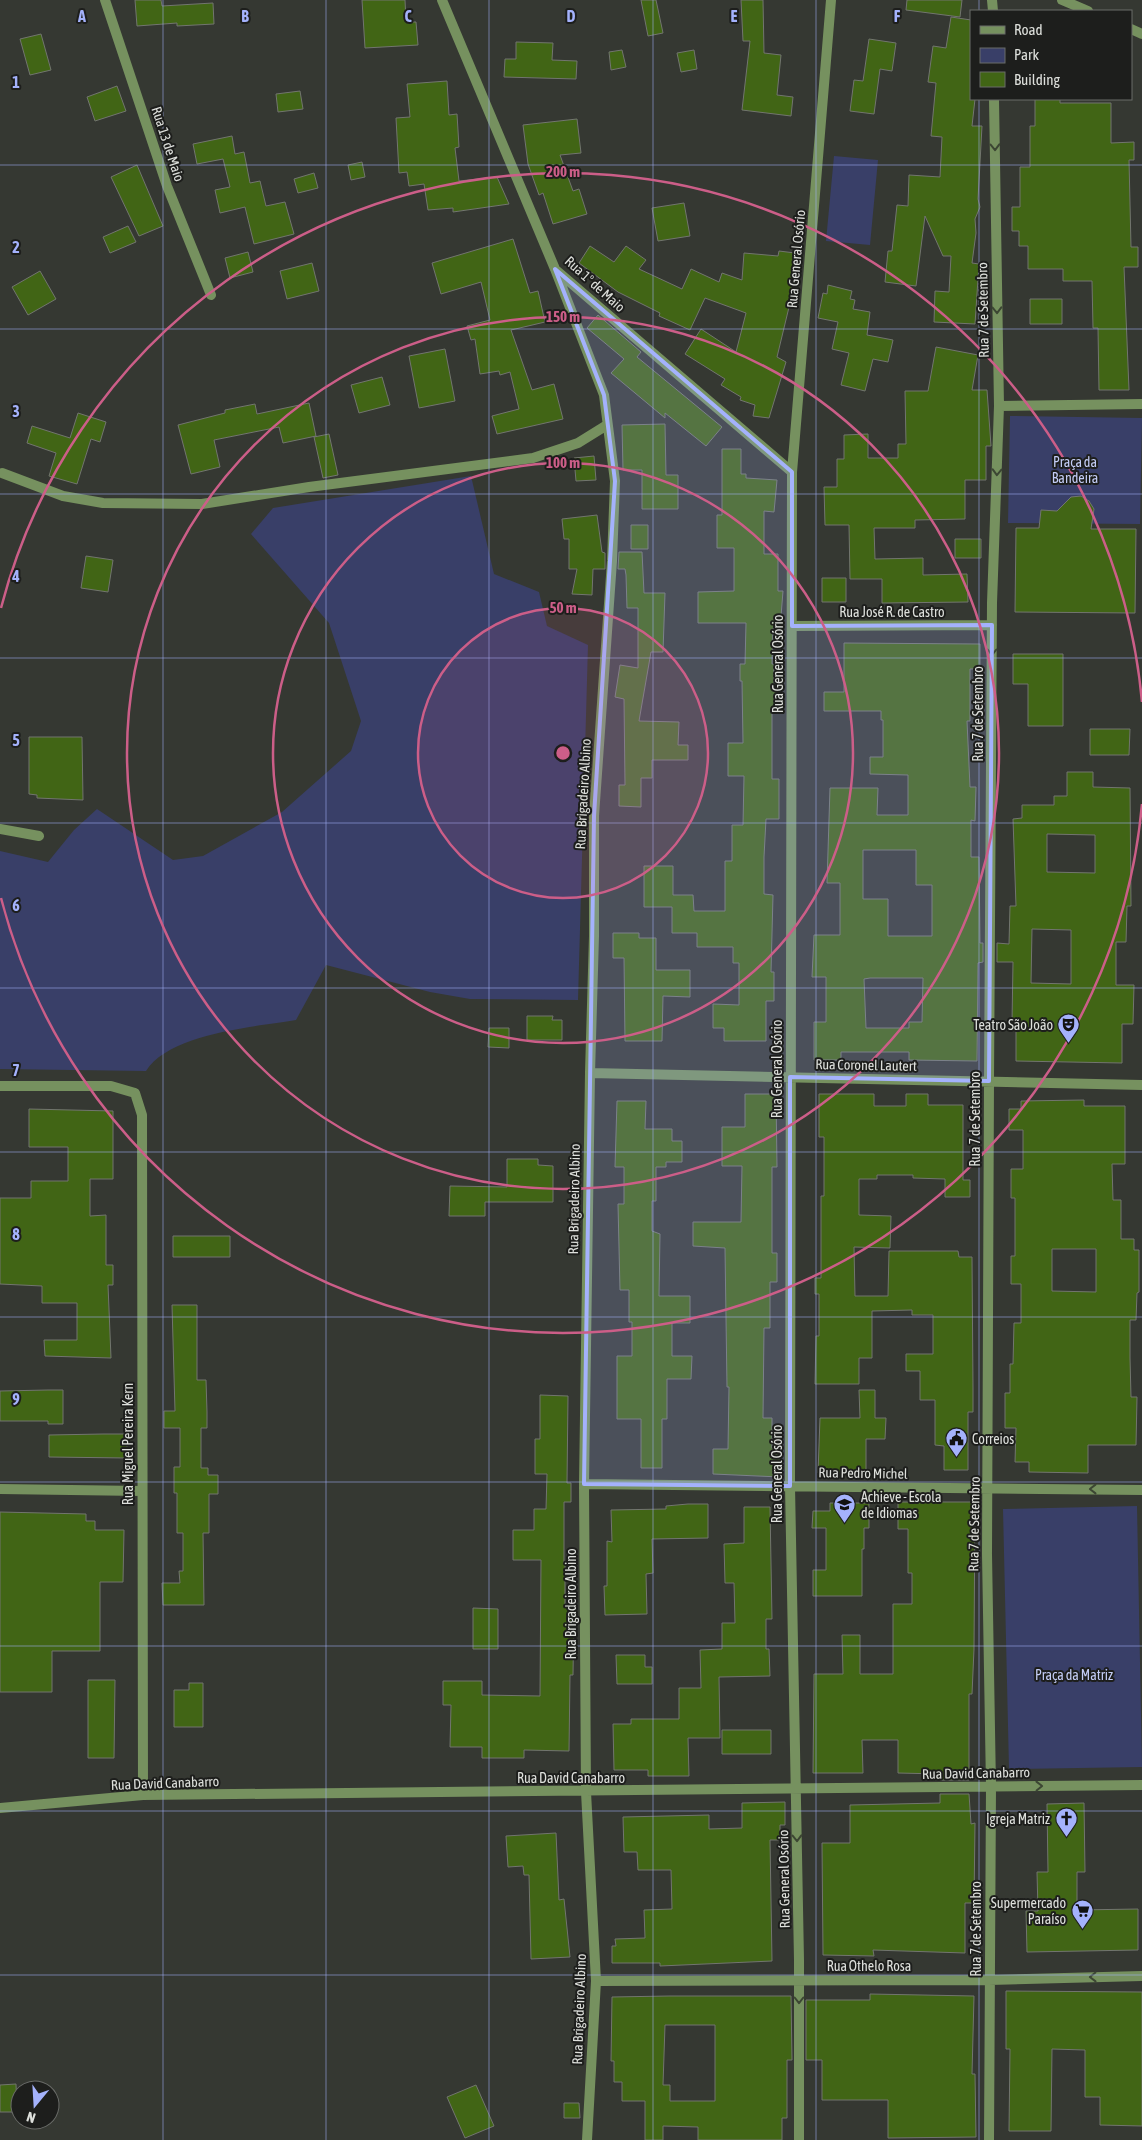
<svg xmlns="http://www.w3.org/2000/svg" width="1142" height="2140" font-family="'Asap Condensed',sans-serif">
	<rect width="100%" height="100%" fill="#353832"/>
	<!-- green -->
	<path fill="#393f68" d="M834 156 878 160 870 245 826 241Z
		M1010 416 1142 418 1140 524 1008 523Z
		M471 476 494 574 539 592 547 626 588 645 578 1000 470 999 430 992 326 965 296 1020C254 1027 170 1033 146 1071L0 1069V851L48 862 74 830 97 809 173 860 203 856 282 812 351 751 361 721 329 623 251 534 273 508Z
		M1137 1506 1142 1767 1009 1769 1003 1509Z"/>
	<!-- building -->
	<path fill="#416515" stroke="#72756f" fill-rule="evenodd" d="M135 0H161L162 6 213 3 214 24 177 26V23L137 26Z
		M362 0H405L406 22H416L418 45 365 48Z
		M641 0H656L663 33 648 36Z
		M741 0H763L764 53 781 55 777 95 793 97 791 116 742 110 750 41H743Z
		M907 0H962L960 17 906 10Z
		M951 17 971 20V99H975L972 126H982L978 199 980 207 975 219 976 233 972 263 979 264 975 324 934 322 935 291 949 292 951 256H943L925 216 916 286 885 282 888 251H892L897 205 908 206 909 175 940 177 942 137 931 136 936 83 928 82 933 46 946 48Z
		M41 34 51 70 30 75 20 39Z
		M869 39 896 43 892 71 880 69 874 114 850 111 854 80 863 81Z
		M516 42 553 43 552 60 577 61 576 79 504 77 505 59H516Z
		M622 50 626 67 611 70 609 52Z
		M694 50 697 69 681 72 677 53Z
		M447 81 449 115 457 114 459 147 455 148 459 181 497 177 509 204 453 212V208L428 210 424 184 409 186 407 172 399 173 396 118 410 117 407 84Z
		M117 86 126 111 95 121 87 97Z
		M300 91 303 109 278 112 276 94Z
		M1035 99H1060V103H1111V143L1134 142V160H1129L1131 247H1138V267H1124L1129 390H1099L1098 328H1093L1092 281H1063V269H1028V246H1019V231H1012V207H1020V167H1030V126H1035Z
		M577 119 581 153 560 155 573 191 579 189 587 214 553 224 543 193 539 195 528 164 523 125Z
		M232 136 235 154 244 152 250 183 260 181 266 206 285 202 294 234 254 244 245 207 220 213 215 190 230 187 223 159 197 164 193 144Z
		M362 162 365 177 351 180 348 165Z
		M137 165 163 226 139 236 111 177Z
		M314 173 318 188 298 193 294 179Z
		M684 203 690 236 658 241 652 208Z
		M128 226 136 242 110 253 103 237Z
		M513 239 530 293 538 291 545 322 511 330 532 390 554 384 563 419 497 434 492 416 519 409 510 372 500 375 499 371 480 374 475 339 471 340 467 326 490 320 481 282 441 294 432 263Z
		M590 246 614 262 626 246 646 260 639 269 682 289 691 269 719 282 722 273 742 280 744 253 778 256 779 251 795 253 790 303 777 357 786 362 769 418 753 416 755 405 740 400 741 397 721 385 725 379 685 354 701 329 736 352 746 313 705 298 690 330 659 316 660 313 618 292 579 263Z
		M248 252 253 272 230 278 225 258Z
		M312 263 319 291 287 299 280 271Z
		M40 271 56 299 28 315 12 287Z
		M828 285 852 291 850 299 855 300 853 309 870 312 867 335 893 340 888 362 873 359 865 391 841 385 849 353 832 349 838 322 818 318 823 293 827 294Z
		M1030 299H1062V324H1030Z
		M598 315 641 352 637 357 722 427 706 446 665 413V418L611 373 624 359 587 328Z
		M936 347 978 355 972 390H987L991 446H986V480H965V519L915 520V528H874L875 559 923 558V575L967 574 968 602 882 603V579H850L849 525H825L824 487H837V459H844V435L868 434V458H898V444H906L905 391H928Z
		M445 349 455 401 419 408 409 356Z
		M382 377 390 405 359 413 351 385Z
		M309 403 316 436 283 443 279 427 214 440 220 467 191 474 178 425 225 413V410L255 404 257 414Z
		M78 413 106 422 100 442 91 439 77 484 49 476 56 453 27 443 32 426 70 438Z
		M665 424 666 475H678V509H642V470H623L622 425Z
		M329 434 338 475 323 478 314 437Z
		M722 449H741V474H746V478L777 480 774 512 764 511V554H778V591H783L780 629 773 628 772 664H774V685H777V712H772V779H779V819H766L764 857V894L773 895 771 972H774V1001H766V1041H724V1028H713V1004L739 1005V963H733V947H697V933H672V907H644V866H673V895H693L694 911H725V861H732V825H743L744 776H728V743H743L742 681H740V664H745L746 623H698V592L734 591V548H717V515H722Z
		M594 456 596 480 576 481 574 458Z
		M1081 496 1089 501 1094 509 1091 529H1136L1135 613 1015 612 1016 528H1039L1041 510 1057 511 1071 497Z
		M597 515 602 552 605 553V569H593L592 595 572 594 577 569H569V539H564L562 519Z
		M631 525H648V549H631Z
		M955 539H981V558H955Z
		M619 552H642L644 593H665L663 652H651L639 721 679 722 678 745H688V760H652V778H641V807L619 806V785H625L624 699 615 697 620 665 638 668V608H627L626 575 625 569H618Z
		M86 556 113 560 108 592 81 588Z
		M822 578H846V602H822Z
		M844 643 980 644V669H970V721H967L970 787H976L975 821 971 820V857H979L980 943H983V962L978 963 977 1061 909 1060V1052H841V1060H814V1022H826V977H812L814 935H840V883H827L830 788H878L877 815H908V775L870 774V757H883V720H881V711H824V692H844ZM863 850H916V885H932V936H888V899H863ZM870 978H923L922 1022H909V1028H866L864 979Z
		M1013 654H1063V726H1028V684H1013Z
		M1090 729H1130L1129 755H1090Z
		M29 737H82L83 800 37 798V795L29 794Z
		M1067 772H1093V787L1130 788 1131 906H1127L1126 942H1116V985H1134L1133 1024H1122V1063L1016 1061V1023H1012L1013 962H997V943L1009 944 1010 906H1016L1013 819 1022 818V805H1054V796H1067ZM1047 834 1095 835V873L1047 872ZM1032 929 1071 930V984L1031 983Z
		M613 933H639V938H656V970H690V997L663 996 662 1041H625L624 958H613Z
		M527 1016H553L552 1020H562V1040H527Z
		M489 1028H509V1048L488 1047Z
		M745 1094H776L777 1167H772V1253H777V1282H770V1328H764L763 1418H772V1448H780V1477L713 1474V1449H728L729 1387H727L725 1248 693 1246V1222H741L742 1166H722V1127H745Z
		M819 1094H874V1106H906V1094H928V1105H963V1180H970V1197H945V1179L913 1178V1175H877V1179H859V1215L891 1216 890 1248 854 1247 855 1296H888L889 1251H958L959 1257H972L973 1388V1412H968V1470H944V1446L935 1445V1400H920V1371H906V1354H933V1315H912V1310L872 1311V1358H859V1384H815L816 1336H819V1294H815V1278H821V1196H824V1137H819Z
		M1084 1100V1106H1125V1164H1112L1113 1200H1121V1239H1134V1250H1139V1292L1137 1293 1136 1320H1130V1358L1131 1397H1137L1136 1445H1088V1473L1029 1472V1462H1015L1016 1428H1005V1393H1010V1364H1013L1014 1323H1021V1284H1011V1256H1015V1198H1011V1169H1023V1130H1009V1109H1021V1101ZM1052 1249H1096V1292L1052 1291Z
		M617 1101H646L645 1129H672V1141H682V1162H666V1167H656V1201H652V1231L660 1234 659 1296H690V1323H672V1356H692L691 1379H667V1419H662V1468H641V1419H617V1356H632V1322H629V1290H620L618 1204H624V1167H615Z
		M29 1109 113 1111V1179H90V1216L106 1215V1265H113V1285H108L111 1358 45 1356 44 1340H77V1303H42V1286L0 1284V1198H31V1181H68V1147H29Z
		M507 1159H538V1165L553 1166V1202H485V1216H449L450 1186 507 1187Z
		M173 1236H230V1257H173Z
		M172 1305H197V1380H206L207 1412V1428H201V1468H208V1475H218V1494H209V1533H203L204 1605H163L162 1583H180L179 1571H183V1533H177V1493H174V1467H180V1428H164V1411H175Z
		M48 1390H63V1424H48V1421H0V1391Z
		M859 1390H875V1418H886L885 1439H866V1473H818L820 1418H860Z
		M540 1395 568 1396 567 1483H571V1502H564V1563H565V1607H574L573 1675H570L569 1751 524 1750V1758H482V1747H450L451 1705H443V1681H482V1695L540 1696 541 1560H513V1530H534V1509H546L547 1474H535V1439H540Z
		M103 1434H127V1458L49 1457V1435Z
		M898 1502H975L974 1649 972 1694H969V1780H940V1774L898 1773V1740H862L863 1773H813L814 1674H843L842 1635H860V1674H893V1604H912V1573H908V1529H898Z
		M830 1503H869V1528H864V1549H862V1596H813V1570H826V1528H812L813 1511H830Z
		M688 1504H708V1538L652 1539 653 1573 646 1574 647 1614 605 1615 604 1586H607V1541L612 1542 611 1510 666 1509V1506Z
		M744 1507H770L772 1619H766V1649H769L770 1676 719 1677 720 1738H688L689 1776H648V1770H614L613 1724H631V1719H679V1688H701L700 1650 722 1649V1623H735L734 1583H725L724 1544 744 1543Z
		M0 1512 86 1514V1521H95V1530H124L123 1582H100V1651H52V1692H0Z
		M473 1608 498 1609V1649H473Z
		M616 1655H645V1667H652V1684H617Z
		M88 1680H115L114 1758H88Z
		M189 1683H203V1727H174V1690H189Z
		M722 1730H771V1754H722Z
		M940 1794H969L971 1824 975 1823 974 1903H965V1953L873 1950 874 1956 823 1955 822 1843H850V1805L940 1803Z
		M785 1802V1825H780V1840H770L772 1961 660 1966V1963H612V1946H616L615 1939 645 1938 644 1910 672 1909 671 1870H638L637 1852H624L623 1817 709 1815V1829L742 1828V1803Z
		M1084 1803 1085 1872H1077V1910L1138 1909V1950L1027 1952 1026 1911H1038L1037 1872H1048L1047 1804Z
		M556 1833 559 1900 564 1899 570 1957 531 1959 529 1875H524L523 1866 508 1867 506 1836Z
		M1006 1991 1142 1992V2126L1100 2125V2097H1085V2050L1052 2049 1051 2131H1009L1010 2049H1006Z
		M870 1994 974 1996 972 2074H975L976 2137 888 2138V2100H822V2060H806V2000H870Z
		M669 1996H791L792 2060H787V2118H782V2140H698V2127L663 2126V2140H645V2101H622V2082H614V2061H611L612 1997ZM665 2025H715V2101H670V2085H663Z
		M16 2084 17 2112H0V2085Z
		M476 2085 494 2126 465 2138 447 2097Z
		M564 2103H579L580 2118H564Z"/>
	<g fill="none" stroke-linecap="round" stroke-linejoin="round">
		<!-- street -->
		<path stroke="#76915f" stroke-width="10" d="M105 0 167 186 211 295
			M442 0 555 269 604 395 615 481 612 561 594 816V936L590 1073 584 1484 586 1792 596 1981 587 2140
			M992 0 993 11
			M1062 0 1088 11
			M1131 29 1142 34
			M557 271 792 472
			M999 406 1142 404
			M2 473 63 496 103 503 202 504 309 487 533 458 578 443 607 425
			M792 626 992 625
			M0 829 39 836
			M590 1073 1142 1085
			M0 1086H111L135 1093 142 1115 143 1795
			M584 1484 1142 1490
			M0 1489 141 1491
			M0 1808 143 1795 1142 1785
			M596 1981 989 1980 1142 1976
			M799 2140V1960L790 1486 792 472 831 0
			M989 2140 991 1787 987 1554 989 1081 992 603 999 406 994 99"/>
	</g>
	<!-- one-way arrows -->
	<defs><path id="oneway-chevron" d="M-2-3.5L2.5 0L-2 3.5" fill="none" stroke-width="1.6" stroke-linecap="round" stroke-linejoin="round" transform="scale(1.25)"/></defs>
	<g stroke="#3c4633">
		<use href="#oneway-chevron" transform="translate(995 147) rotate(89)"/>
		<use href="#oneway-chevron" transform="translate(997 310) rotate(89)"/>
		<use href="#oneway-chevron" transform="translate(997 472) rotate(92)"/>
		<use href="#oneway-chevron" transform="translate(992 652) rotate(90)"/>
		<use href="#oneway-chevron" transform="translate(1093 1489) rotate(-180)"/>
		<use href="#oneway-chevron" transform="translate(1039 1786) rotate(-1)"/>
		<use href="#oneway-chevron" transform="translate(797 1838) rotate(89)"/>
		<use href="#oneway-chevron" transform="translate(1093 1977) rotate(179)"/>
		<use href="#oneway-chevron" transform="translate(799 2000) rotate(90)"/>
	</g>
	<!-- marked area -->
	<path fill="#a4b2fc" fill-opacity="0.2" stroke="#a4b2fc" stroke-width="4" stroke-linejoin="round" d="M555 269 792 472V626L992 625 989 1081 790 1077V1486L584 1484 594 816 615 481 604 395Z"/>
	<!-- grid -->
	<path fill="none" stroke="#a4b2fc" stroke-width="1" stroke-opacity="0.55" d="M163 0V2140M326 0V2140M489 0V2140M653 0V2140M816 0V2140M979 0V11M979 99V2140M0 165H1142M0 329H1142M0 494H1142M0 658H1142M0 823H1142M0 988H1142M0 1152H1142M0 1317H1142M0 1482H1142M0 1646H1142M0 1811H1142M0 1975H1142"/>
	<!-- distance rings -->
	<circle cx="563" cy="753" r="145" fill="#cc5e88" fill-opacity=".12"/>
	<g fill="none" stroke="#cc5e88" stroke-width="2.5">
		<circle cx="563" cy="753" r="145"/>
		<circle cx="563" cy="753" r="290"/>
		<circle cx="563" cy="753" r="436"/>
		<path d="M1142 804A581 581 0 0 1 1 898M1 608A581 581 0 0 1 1142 702"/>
	</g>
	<!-- icons -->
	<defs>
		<symbol id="theatre-pin" viewBox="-11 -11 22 30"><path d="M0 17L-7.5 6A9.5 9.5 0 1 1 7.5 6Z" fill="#a4b2fc" stroke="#1d1e1c"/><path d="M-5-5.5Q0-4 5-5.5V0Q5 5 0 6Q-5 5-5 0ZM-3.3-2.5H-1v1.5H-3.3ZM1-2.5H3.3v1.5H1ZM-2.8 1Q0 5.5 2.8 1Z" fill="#111"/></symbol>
		<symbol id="civic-pin" viewBox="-11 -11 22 30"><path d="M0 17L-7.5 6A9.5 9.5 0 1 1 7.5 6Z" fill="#a4b2fc" stroke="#1d1e1c"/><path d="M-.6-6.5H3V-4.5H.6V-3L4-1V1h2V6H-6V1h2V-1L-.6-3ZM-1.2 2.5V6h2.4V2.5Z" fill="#111"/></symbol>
		<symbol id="school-pin" viewBox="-11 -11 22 30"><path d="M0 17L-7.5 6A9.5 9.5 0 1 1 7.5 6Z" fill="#a4b2fc" stroke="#1d1e1c"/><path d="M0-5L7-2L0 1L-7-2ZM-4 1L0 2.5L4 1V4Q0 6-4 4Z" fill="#111"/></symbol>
		<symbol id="church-pin" viewBox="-11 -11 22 30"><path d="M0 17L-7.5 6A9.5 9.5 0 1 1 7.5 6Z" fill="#a4b2fc" stroke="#1d1e1c"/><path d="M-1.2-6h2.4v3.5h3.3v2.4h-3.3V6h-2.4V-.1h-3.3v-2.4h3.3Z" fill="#111"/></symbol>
		<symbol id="supermarket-pin" viewBox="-11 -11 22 30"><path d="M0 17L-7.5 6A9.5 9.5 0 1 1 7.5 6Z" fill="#a4b2fc" stroke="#1d1e1c"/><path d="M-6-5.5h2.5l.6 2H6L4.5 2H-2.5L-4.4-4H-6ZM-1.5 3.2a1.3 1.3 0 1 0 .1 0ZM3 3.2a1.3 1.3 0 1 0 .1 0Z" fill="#111"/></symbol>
	</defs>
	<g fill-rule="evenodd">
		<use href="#theatre-pin" x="1056" y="1012" width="25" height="34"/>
		<use href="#civic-pin" x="944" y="1426" width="25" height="34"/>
		<use href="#school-pin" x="832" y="1492" width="25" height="34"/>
		<use href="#church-pin" x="1054" y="1806" width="25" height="34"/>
		<use href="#supermarket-pin" x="1070" y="1898" width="25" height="34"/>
	</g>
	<g text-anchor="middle" stroke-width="4" stroke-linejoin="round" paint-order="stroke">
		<!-- street labels -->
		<g font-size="14" fill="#dee0dc" stroke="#1d1e1c">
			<text transform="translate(168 144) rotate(72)" y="5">Rua 13 de Maio</text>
			<text transform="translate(796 259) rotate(-85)" y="5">Rua General Osório</text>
			<text transform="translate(595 284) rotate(42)" y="5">Rua 1º de Maio</text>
			<text transform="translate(983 310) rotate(-91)" y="5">Rua 7 de Setembro</text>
			<text x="892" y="617">Rua José R. de Castro</text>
			<text transform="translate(778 664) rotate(-90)" y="5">Rua General Osório</text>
			<text transform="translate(978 714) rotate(-90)" y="5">Rua 7 de Setembro</text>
			<text transform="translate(583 794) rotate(-87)" y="5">Rua Brigadeiro Albino</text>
			<text transform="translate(866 1065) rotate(1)" y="5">Rua Coronel Lautert</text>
			<text transform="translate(777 1069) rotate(-90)" y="5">Rua General Osório</text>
			<text transform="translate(975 1119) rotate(-90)" y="5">Rua 7 de Setembro</text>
			<text transform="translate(574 1199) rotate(-89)" y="5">Rua Brigadeiro Albino</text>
			<text transform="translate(128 1444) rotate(-90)" y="5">Rua Miguel Pereira Kern</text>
			<text transform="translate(863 1473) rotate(1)" y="5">Rua Pedro Michel</text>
			<text transform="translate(777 1474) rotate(-90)" y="5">Rua General Osório</text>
			<text transform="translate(974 1524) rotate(-89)" y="5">Rua 7 de Setembro</text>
			<text transform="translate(571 1604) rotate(-90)" y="5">Rua Brigadeiro Albino</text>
			<text transform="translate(976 1773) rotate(-1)" y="5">Rua David Canabarro</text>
			<text x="571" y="1783">Rua David Canabarro</text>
			<text transform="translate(165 1783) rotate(-2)" y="5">Rua David Canabarro</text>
			<text transform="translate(784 1879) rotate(-91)" y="5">Rua General Osório</text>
			<text transform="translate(976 1929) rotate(-90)" y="5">Rua 7 de Setembro</text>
			<text x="869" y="1971">Rua Othelo Rosa</text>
			<text transform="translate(579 2009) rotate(-88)" y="5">Rua Brigadeiro Albino</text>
		</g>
		<!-- park labels -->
		<g font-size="14" fill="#c4cdf6" stroke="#1d1e1c">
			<text x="1075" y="467">Praça da<tspan x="1075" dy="16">Bandeira</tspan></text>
			<text x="1074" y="1680">Praça da Matriz</text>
		</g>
		<!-- poi labels -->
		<g font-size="14" fill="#dee0dc" stroke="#1d1e1c" text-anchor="end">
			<text x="1053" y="1030">Teatro São João</text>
			<text x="972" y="1444" text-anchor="start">Correios</text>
			<text x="861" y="1502" text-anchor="start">Achieve - Escola<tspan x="861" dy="16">de Idiomas</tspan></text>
			<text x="1050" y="1824">Igreja Matriz</text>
			<text x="1066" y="1908">Supermercado<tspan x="1066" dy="16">Paraíso</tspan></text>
		</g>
	</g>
	<g font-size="16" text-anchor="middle" font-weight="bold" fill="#a4b2fc" stroke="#1d1e1c" stroke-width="4" stroke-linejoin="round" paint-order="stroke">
		<text x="82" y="22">A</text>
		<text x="245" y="22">B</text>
		<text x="408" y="22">C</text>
		<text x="571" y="22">D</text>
		<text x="734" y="22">E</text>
		<text x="897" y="22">F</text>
		<text x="16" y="88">1</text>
		<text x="16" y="253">2</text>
		<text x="16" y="417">3</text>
		<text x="16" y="582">4</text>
		<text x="16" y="746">5</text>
		<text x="16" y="911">6</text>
		<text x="16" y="1076">7</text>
		<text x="16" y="1240">8</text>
		<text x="16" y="1405">9</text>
	</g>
	<circle cx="563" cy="753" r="8" fill="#cc5e88" stroke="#1d1e1c" stroke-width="2.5"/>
	<g font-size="15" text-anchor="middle" font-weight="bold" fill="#cc5e88" stroke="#1d1e1c" stroke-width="4" stroke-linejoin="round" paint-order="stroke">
		<text x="563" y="177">200 m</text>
		<text x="563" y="322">150 m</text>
		<text x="563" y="468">100 m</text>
		<text x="563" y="613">50 m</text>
	</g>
	<!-- legend -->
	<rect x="970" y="10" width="162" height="90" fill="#1d1e1c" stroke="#6a6c69"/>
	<rect x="980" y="26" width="25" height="8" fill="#76915f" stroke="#6a6c69"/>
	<text x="1014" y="35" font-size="15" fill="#dee0dc">Road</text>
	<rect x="980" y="48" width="25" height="15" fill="#393f68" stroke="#6a6c69"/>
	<text x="1014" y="60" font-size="15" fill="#dee0dc">Park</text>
	<rect x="980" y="72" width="25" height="15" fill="#416515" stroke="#6a6c69"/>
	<text x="1014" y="85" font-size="15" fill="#dee0dc">Building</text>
	<!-- north arrow -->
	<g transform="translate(35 2105) rotate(198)"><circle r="24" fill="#1d1e1c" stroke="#6a6c69"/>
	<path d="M0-4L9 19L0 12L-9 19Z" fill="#a4b2fc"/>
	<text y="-8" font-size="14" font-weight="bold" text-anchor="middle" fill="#dee0dc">N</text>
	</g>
</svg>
